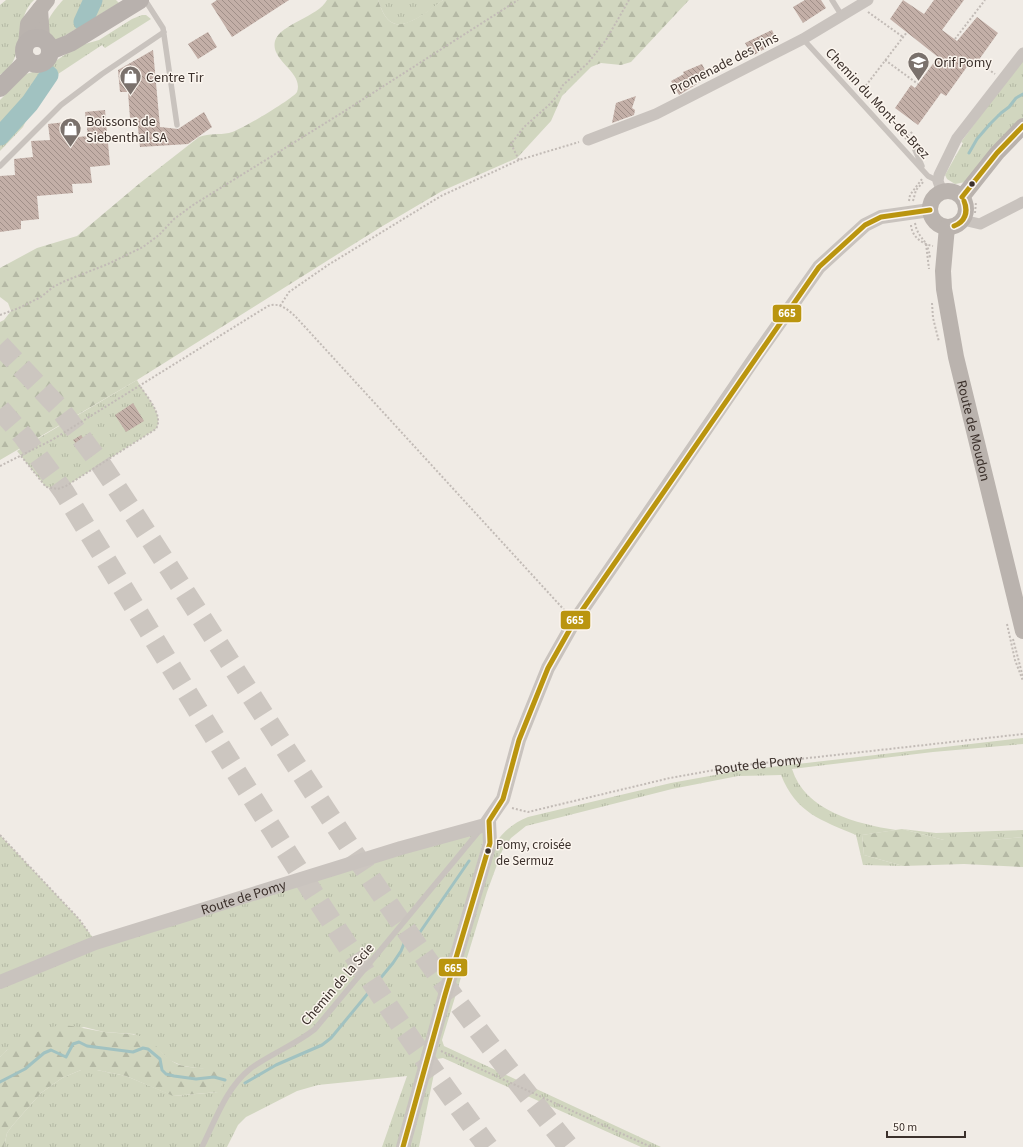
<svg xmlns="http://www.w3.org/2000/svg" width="1023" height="1147" font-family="'Source Sans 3',sans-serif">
	<defs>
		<pattern id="grass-tufts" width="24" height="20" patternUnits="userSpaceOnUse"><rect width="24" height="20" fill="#d1d6bf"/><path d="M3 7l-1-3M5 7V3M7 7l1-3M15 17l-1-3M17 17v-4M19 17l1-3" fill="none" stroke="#b4b8a4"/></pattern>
		<pattern id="forest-firs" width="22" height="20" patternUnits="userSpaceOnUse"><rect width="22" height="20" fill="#d1d6bf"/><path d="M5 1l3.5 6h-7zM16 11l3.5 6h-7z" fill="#b4b8a4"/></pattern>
		<pattern id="building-back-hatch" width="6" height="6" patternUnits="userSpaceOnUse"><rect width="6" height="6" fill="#c3afa7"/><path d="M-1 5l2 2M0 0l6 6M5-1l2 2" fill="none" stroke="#a08f88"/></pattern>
	</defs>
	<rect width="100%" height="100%" fill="#f0ebe5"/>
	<!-- grass -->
	<path fill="url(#grass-tufts)" d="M6 0H34C16 17 24 45 11 65 9 69 4 72 0 75V5Z
		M63 0H116L119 3 56 41C33 35 54 10 63 0Z
		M378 0H443C433 8 406 30 393 23 385 20 381 8 378 0Z
		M142 15H146L151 19 105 48 102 45 52 78 33 106 23 127 0 151V100L26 74 45 68 78 46 99 40 132 19Z
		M1023 58V125L966 182 955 184 947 179 945 175 963 143 961 142Z
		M137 380C144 394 165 414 156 429L66 486 58 489 46 487 17 451Z
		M1023 738V744L933 752 792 769C805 811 857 824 896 830L862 835 864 855 903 866 863 865 856 835C821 820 796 813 781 775L738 776 672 789 526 826 511 838 502 851 487 892 442 1040 444 1046 661 1147H641L443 1058 437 1059 419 1147H406L494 845C503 832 513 823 528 817L671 783 737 771Z
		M489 821 398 1147H382L407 1076 318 1085 297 1091 246 1117 238 1125 227 1147H4L7 1133 12 1126 41 1093 62 1078 81 1070H97L126 1076 174 1096 218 1092 204 1069 183 1066 169 1060 157 1048 134 1034 104 1032 84 1027 7 1050 0 1057V835L79 919 96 942Z
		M902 829 936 833 1023 830V837L991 840H944Z"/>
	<!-- forest -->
	<path fill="url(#forest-firs)" d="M327 0H378C381 8 385 20 393 23 406 30 433 7 443 0H689L631 62 621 65 601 63 591 67 562 96 551 121 517 158 442 191 381 227 137 380 0 460V322L4 320 11 311 8 303 0 297V268L37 248 77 236 140 183 199 137C210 133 219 135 229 133 238 132 294 98 297 92 304 72 270 61 275 41 280 24 318 17 327 0Z
		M902 829 944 840H991L1023 837V867L964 864 903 866 864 855 862 835Z
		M63 1025C77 1026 91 1030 105 1032 119 1034 135 1032 147 1039 161 1047 162 1058 180 1065 195 1070 215 1065 225 1080L218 1092 173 1096 126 1076 97 1070H81L62 1078 41 1093 12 1126 7 1133 4 1147H0V1057C16 1040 40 1028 63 1025Z"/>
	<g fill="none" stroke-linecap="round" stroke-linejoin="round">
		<!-- stream -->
		<path stroke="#a1c2c1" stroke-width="3" d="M969 153 977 139 990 124 1001 113 1009 107 1016 98 1023 94
			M0 1082 25 1069 44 1053 51 1050 66 1057 73 1044 79 1042 87 1046 133 1052 143 1048 148 1049 160 1059 162 1070 166 1074 174 1076 196 1079 214 1077 225 1080
			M245 1083 276 1065 322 1045 331 1038 393 963 401 951 405 941 418 935 469 861"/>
		<!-- river -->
		<path stroke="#a1c2c1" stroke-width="19" d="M83 22 93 0
			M0 136 30 103 49 75"/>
	</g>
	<!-- building -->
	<path fill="url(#building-back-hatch)" d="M217 0H289L232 37 211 4Z
		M805 0H821L826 8 803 23 793 7Z
		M903 0 924 14 934 0H964L942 30 957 41 977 17 998 33 973 68 969 64 946 96 941 93 918 125 895 108 911 85 915 88 938 57 890 19Z
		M772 30 776 39 766 44 768 47 752 56 745 43Z
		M208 32 217 47 198 59 188 44Z
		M153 50 160 127 178 129 204 112 212 127 188 144 140 147 137 117 130 118 128 92H120L118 70Z
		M702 64 707 74 701 78 702 81 679 95 671 81 684 74 683 72Z
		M636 96 632 108 635 110 634 115 612 123 616 103Z
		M105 110 110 165 90 167 92 183 72 184 73 193 37 196 39 219 21 221V229L0 232V176L15 175 14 159 33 157 31 141 50 140 48 124 66 122 68 138 88 136 85 112Z
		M133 403 144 421 126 432 115 415Z
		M81 435 86 442 79 447 73 440Z"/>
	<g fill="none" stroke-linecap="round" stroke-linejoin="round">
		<!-- motorway-tunnel -->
		<path stroke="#ccc6c0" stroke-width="21" stroke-dasharray="21 10" stroke-linecap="butt" d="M0 345 60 409 100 463C209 625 310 794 423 954 469 1020 519 1084 569 1147
			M0 409 24 437 64 492C200 713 333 938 488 1147"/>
		<!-- path -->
		<g stroke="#c2bbb6" stroke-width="2" stroke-dasharray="2 2" stroke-linecap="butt">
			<path d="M868 12 903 37"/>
			<path d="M955 39 985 0"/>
			<path d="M885 60 918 84"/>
			<path d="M978 62 995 74"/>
			<path d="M861 92 907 32"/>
			<path d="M905 139 913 131"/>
			<path d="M519 160 511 144 524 127 550 104 557 96 563 85 588 63 606 40 629 0"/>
			<path d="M909 201 910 195 922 179"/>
			<path d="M913 201 916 190 924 181"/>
			<path d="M975 213 976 202"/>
			<path d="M915 223C918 240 928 238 930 258"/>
			<path d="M911 225C912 237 922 244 933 246"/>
			<path d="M926 244 929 269"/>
			<path d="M932 303 933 318 939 342"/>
			<path d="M280 306 289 292 328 265 441 196 519 160 579 142"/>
			<path d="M0 315 19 308 41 297 53 287 65 281 108 264 143 247 159 235 174 219 193 205 340 114 518 0"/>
			<path d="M21 456 46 487 58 489 66 486 156 429C164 415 147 397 140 386"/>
			<path d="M0 466 52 440 268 306C279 302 287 309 295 316L567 613"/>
			<path d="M1007 624 1015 660 1023 681"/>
			<path d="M1013 639 1023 677"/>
			<path id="s1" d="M512 808 528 812 670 778 737 766 1023 734"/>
			<path d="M0 835 79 919 89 933"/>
			<path d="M441 1051 651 1147"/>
		</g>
		<!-- service -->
		<path stroke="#c9c3be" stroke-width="5.5" d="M145 0 163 28 177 125
			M832 0 842 16
			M803 39 928 176 938 181
			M917 149 915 150 922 166
			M0 166 61 105 102 74 164 32
			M202 1147C215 1121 226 1088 250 1069 270 1054 295 1045 315 1029L480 830"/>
		<!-- minor -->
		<path stroke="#c9c3be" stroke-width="11" d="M588 140 656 114 803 39 868 0
			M942 192 938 181 939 175 957 138 1023 53
			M963 220 980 224 1023 202"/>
		<!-- tertiary -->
		<g stroke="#c9c3be" stroke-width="14">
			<path id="s2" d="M0 982 95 943 401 848 485 825 503 799 519 740 548 668 574 622 754 359 819 267 865 225 881 217 930 210"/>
			<path d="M403 1147 445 995 490 843 489 821"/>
		</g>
		<!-- secondary -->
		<g stroke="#bab3ae" stroke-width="16">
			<path d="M40 9 42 39"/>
			<path d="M26 45 28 24 47 0"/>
			<circle cx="948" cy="209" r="18"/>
			<path d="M962 197 997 153 1023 126"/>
			<path id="s3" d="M947 227 943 271 944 289 956 357 1023 631"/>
		</g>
		<!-- primary -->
		<path stroke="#b8b1ad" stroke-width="18" d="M24 51a13 13 0 1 1 26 0a13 13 0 1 1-26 0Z
			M50 51 70 43 140 0
			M0 88 28 60"/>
		<defs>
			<path id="bus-1" d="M962 197 997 153 1023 126
				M954 226C965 222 968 212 964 201
				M954 226C965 222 969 212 964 201
				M403 1147 445 995 490 843 489 821 503 799 519 740 548 668 574 622 819 267 865 225 881 217 930 210"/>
		</defs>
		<!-- bus-1 casing -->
		<use href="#bus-1" stroke="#fbf5ee" stroke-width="8"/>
		<!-- bus-1 -->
		<use href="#bus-1" stroke="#ba950f" stroke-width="5"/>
	</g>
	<!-- icons -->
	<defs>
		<symbol id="university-pin" viewBox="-11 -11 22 30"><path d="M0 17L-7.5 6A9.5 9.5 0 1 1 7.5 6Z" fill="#7a716c" stroke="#fbf5ee"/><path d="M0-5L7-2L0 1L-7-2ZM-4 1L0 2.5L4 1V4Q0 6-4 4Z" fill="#fff"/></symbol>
		<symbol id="shop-pin" viewBox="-11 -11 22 30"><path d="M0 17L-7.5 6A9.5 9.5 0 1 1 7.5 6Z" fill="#7a716c" stroke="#fbf5ee"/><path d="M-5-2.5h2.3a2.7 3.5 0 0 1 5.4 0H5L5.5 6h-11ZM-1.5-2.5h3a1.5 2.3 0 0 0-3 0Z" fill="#fff"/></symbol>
	</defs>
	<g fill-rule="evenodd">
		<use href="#university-pin" x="906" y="50" width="25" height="34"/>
		<use href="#shop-pin" x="118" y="64" width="25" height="34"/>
		<use href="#shop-pin" x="58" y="116" width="25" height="34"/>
	</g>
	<!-- markers -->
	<g fill="#3b302b" stroke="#fbf5ee" stroke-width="1.5">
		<circle cx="972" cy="184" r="3.5"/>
		<circle cx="488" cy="851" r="3.5"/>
	</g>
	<g text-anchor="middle" stroke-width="3" stroke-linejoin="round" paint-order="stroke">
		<!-- bus labels -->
		<g font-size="13" fill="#3b302b" stroke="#fbf5ee" text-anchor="start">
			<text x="496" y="849">Pomy, croisée<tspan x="496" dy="16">de Sermuz</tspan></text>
		</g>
		<!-- poi labels -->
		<g font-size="14" fill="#3b302b" stroke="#fbf5ee" text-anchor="start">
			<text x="934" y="67">Orif Pomy</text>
			<text x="146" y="82">Centre Tir</text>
			<text x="86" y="126">Boissons de<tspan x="86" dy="16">Siebenthal SA</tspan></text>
		</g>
		<!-- street labels -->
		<g font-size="14" fill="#3b302b" stroke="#fbf5ee">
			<text transform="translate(724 63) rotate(-27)" y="5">Promenade des Pins</text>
			<text transform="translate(878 103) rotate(47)" y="5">Chemin du Mont-de-Brez</text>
			<text dy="5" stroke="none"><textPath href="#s3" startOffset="207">Route de Moudon</textPath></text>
			<text dy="5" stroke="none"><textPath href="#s1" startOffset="252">Route de Pomy</textPath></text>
			<text dy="5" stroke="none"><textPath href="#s2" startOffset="258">Route de Pomy</textPath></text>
			<text transform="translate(337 984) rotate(-49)" y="5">Chemin de la Scie</text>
		</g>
	</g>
	<g stroke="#fbf5ee" stroke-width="1.5">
		<rect x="772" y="304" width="30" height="19" rx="4" fill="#ba950f"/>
		<rect x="560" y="610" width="31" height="20" rx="4" fill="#ba950f"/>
		<rect x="438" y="958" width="30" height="19" rx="4" fill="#ba950f"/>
	</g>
	<g font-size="11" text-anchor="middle" font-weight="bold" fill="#fff">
		<text x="787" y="317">665</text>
		<text x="575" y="624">665</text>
		<text x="453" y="972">665</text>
	</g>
	<!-- scale -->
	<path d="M887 1131v6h78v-6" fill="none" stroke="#3b302b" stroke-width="2"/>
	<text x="893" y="1131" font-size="12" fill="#3b302b" stroke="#fbf5ee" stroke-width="3" paint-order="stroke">50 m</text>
</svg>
